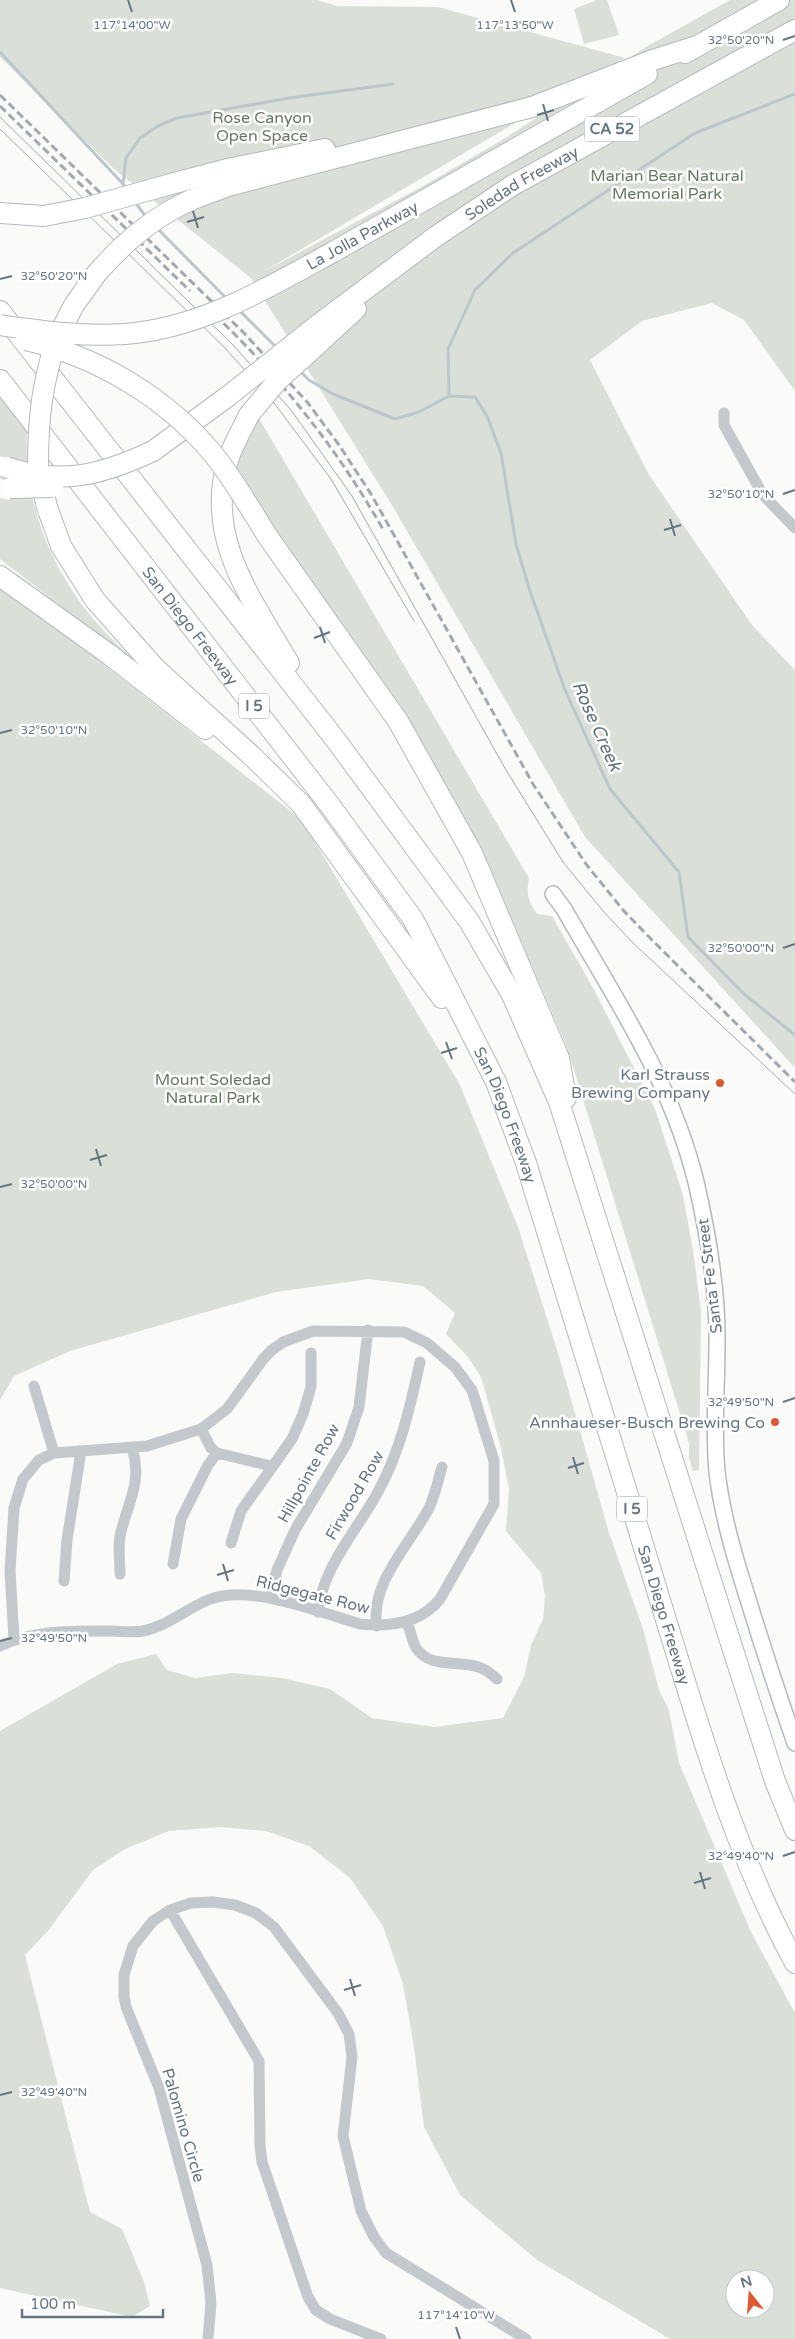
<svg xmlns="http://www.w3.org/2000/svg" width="795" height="2339" font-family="'Varela Round',sans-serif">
	<rect width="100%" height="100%" fill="#fafaf8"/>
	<!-- green -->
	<path fill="#dadfd7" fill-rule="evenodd" d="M0 0H317L337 6 438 7 625 58 261 273 423 186 507 137 646 47 730 0H795V391L744 320 712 303 642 321 590 360 649 475 752 625 795 670V1068L585 837 393 507 251 278 114 169 0 57Z
		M597 0H607L619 35 584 44 574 9Z
		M0 398 27 432C23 501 51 570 96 622 116 646 143 666 166 688L0 559V498L10 500 7 481 0 479V469L9 461 0 456Z
		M257 415 529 878C526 893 528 901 537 914L552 916 592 986 655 1109 683 1195 693 1250 701 1312 699 1470 693 1471 689 1458V1443L567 1047 481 847 236 469Z
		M0 583 302 820 460 1085 518 1227 558 1353 609 1533 643 1629 659 1690 669 1710 679 1763 751 1932 795 2013V2339H670L537 2260 460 2195 424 2127 414 2047 403 1984 383 1926 350 1878 309 1846 266 1831 219 1827 169 1831 125 1849 93 1870 48 1931 25 1955 90 2212 122 2229 144 2282 150 2306 132 2317 0 2288V1731L117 1664 156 1654 167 1670 195 1678 233 1673 282 1678 330 1689 372 1718 434 1727 503 1718 524 1677 531 1645 543 1619 545 1596 541 1573 506 1531 509 1489 500 1444 481 1377 468 1357 446 1334 455 1313 423 1286 369 1279 276 1292 70 1351 14 1376 0 1400ZM735 2279H765V2309H735Z"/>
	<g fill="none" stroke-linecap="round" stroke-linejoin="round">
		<!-- stream -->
		<path stroke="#bbc7cb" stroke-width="3" d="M0 52 123 184
			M126 188 123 184 126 158 140 138 158 126 177 118 289 98 393 84
			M135 202 146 217
			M156 227 227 299
			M239 310 277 348
			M299 370 309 380 333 394 395 419 419 412 449 396 475 397 487 416 501 453 516 544 530 591 565 690 610 789 679 872 688 937 744 994 795 1035
			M449 396 448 349 475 290 513 253 695 133 795 94"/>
		<defs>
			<path id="secondary" d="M553 894 564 909C615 999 671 1080 696 1182 708 1234 718 1290 717 1344 717 1387 713 1429 717 1472 722 1514 734 1555 747 1596 762 1645 778 1694 795 1743"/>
			<g id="highway">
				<path d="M685 53 779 0"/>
				<path d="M171 184 228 169 325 149"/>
				<path d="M191 200 228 186 532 107 653 60 697 46"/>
				<path d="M0 213 44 216"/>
				<path d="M333 252 647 74"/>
				<path d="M0 311 335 739 469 921 512 995 559 1102 735 1656 775 1781 795 1830"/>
				<path id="s1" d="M315 327 435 237 513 185 795 30"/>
				<path d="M56 340 74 305 97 273"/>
				<path d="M318 344 356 309"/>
				<path id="s2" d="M0 380 329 804 413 919 496 1082 526 1163C570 1307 615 1452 659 1597 697 1720 733 1849 795 1963"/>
				<path d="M249 415C242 429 234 443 229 457 203 536 251 598 289 663"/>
				<path d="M153 451 227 397"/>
				<path d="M39 472 47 507 61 546 95 600 156 669 253 757 301 804 442 998"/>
				<path d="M268 537 398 721 472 853 559 1058 566 1098"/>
				<path d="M0 576 110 655 205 729"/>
			</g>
		</defs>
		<!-- secondary casing -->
		<use href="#secondary" stroke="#b3babf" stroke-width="18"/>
		<!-- highway casing -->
		<use href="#highway" stroke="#b4b9bd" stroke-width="22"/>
		<!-- street -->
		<path stroke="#c3c8cc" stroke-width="11" d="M724 413V425L763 495 795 528
			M34 1386 54 1453
			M201 1429 211 1448 217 1453 271 1466
			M231 1543 241 1511 292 1439 303 1414 311 1387V1353
			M173 1564 181 1519 208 1465 217 1453
			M120 1574C120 1559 117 1542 122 1528 130 1498 142 1481 132 1448
			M64 1581 67 1540 80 1458 79 1451
			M270 1598 277 1570 295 1530 347 1443 359 1407 368 1330
			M318 1612C323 1565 358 1530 379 1490 401 1449 410 1407 420 1362
			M407 1622C410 1629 412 1641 416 1648 431 1670 460 1659 481 1668 487 1670 492 1675 497 1679
			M377 1626C369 1584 411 1543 429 1508 435 1496 438 1480 442 1467
			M0 1646C34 1630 72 1631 109 1631 120 1631 132 1633 143 1631 167 1626 186 1609 208 1600 249 1583 318 1612 360 1624 389 1627 421 1623 440 1599L494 1504V1461L472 1390 455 1367 427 1343 404 1332 313 1331 283 1342 272 1350 264 1358 227 1409 201 1429 147 1446 54 1453 39 1460 23 1479 14 1508 10 1571 14 1639
			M170 1910 259 2061 260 2146 262 2162 308 2297 316 2310 330 2319 381 2339
			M208 2339 211 2303 207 2265 159 2088 126 2007 124 1996V1975L133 1946 153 1921 170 1910 191 1903 213 1902 235 1905 256 1913 274 1927 338 2013 349 2034 352 2057 343 2136 361 2211 374 2237 386 2253 526 2339"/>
		<!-- secondary -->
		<use href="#secondary" stroke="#fff" stroke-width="15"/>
		<!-- highway -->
		<use href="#highway" stroke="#fff" stroke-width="20"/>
		<!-- tram -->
		<path stroke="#a2aab0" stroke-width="1" d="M0 117 233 345 291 410 352 496 506 770 563 862 603 911 632 942 795 1094
			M0 129 224 347 271 399 331 479 414 621"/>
		<!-- rail -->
		<path stroke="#a2aab0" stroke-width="3" stroke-dasharray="8 4" stroke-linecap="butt" d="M0 95 244 333 308 403 339 445 371 494 533 784 586 864 623 910 652 940 795 1082
			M0 106 190 291
			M215 315C282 379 338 450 384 531"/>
		<defs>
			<path id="highway-bridge" d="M44 216 85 208 171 184
				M97 273C124 242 153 217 191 200
				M0 325C42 331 83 337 125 334 202 328 267 288 333 252
				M26 340C98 357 166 397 214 455 234 480 251 510 268 537
				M227 397 315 327
				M249 415 277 381 318 344
				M38 466C38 417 42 386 56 340
				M6 467C60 486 102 475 153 451
				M10 488 53 487"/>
		</defs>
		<!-- highway-bridge casing -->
		<use href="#highway-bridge" stroke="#b4b9bd" stroke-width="22" stroke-linecap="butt"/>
		<!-- highway-bridge -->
		<use href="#highway-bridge" stroke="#fff" stroke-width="20"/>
	</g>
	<!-- ticks -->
	<path fill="none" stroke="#657683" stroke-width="2" d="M128 0 132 12M511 0 515 12M783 40 795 36M543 104 548 121M537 115 554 110M193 211 198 228M187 222 204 217M0 279 12 276M783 494 795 490M670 519 675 536M664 530 681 525M320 627 325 643M314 638 330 632M0 733 12 730M783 948 795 944M446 1042 452 1059M441 1053 457 1048M96 1149 101 1166M90 1160 107 1155M0 1187 12 1184M783 1402 795 1398M573 1457 578 1474M568 1468 584 1463M223 1564 228 1581M217 1575 234 1570M0 1641 12 1638M783 1856 795 1852M700 1872 705 1889M694 1883 711 1878M350 1979 355 1996M344 1990 361 1985M0 2095 12 2092M456 2327 460 2339"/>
	<!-- markers -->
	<g fill="#e4572e" stroke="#fff" stroke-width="2">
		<circle cx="720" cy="1083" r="5"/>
		<circle cx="775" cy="1422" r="5"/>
	</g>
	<g text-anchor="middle" stroke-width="5" stroke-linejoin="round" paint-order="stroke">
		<!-- shield labels -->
		<g fill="#fff" stroke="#939fa8" stroke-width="1">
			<rect x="584.5" y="116.5" width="55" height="25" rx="4"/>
			<rect x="239" y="693.5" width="30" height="25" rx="4"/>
			<rect x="617" y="1496.5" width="30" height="25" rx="4"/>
		</g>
		<g font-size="15" font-weight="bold" fill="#657683">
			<text x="612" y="134">CA 52</text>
			<text x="254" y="711">I 5</text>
			<text x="632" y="1514">I 5</text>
		</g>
		<!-- park labels -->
		<g font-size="16" fill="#687a64" stroke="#fff">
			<text x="262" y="123">Rose Canyon<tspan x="262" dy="18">Open Space</tspan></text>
			<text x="667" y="181">Marian Bear Natural<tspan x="667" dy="18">Memorial Park</tspan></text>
			<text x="213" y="1085">Mount Soledad<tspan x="213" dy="18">Natural Park</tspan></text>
		</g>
		<!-- street labels -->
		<g font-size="16" fill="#657683" stroke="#fff">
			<text dy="6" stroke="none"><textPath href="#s1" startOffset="252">Soledad Freeway</textPath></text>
			<text transform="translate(362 235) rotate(-29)" y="6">La Jolla Parkway</text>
			<text dy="6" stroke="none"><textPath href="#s2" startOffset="311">San Diego Freeway</textPath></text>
			<text dy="6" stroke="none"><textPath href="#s2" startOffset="896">San Diego Freeway</textPath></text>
			<text transform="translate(709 1276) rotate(-97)" y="6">Santa Fe Street</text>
			<text transform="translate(308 1473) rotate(-61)" y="6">Hillpointe Row</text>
			<text transform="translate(354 1495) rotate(-60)" y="6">Firwood Row</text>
			<text transform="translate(313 1594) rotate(14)" y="6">Ridgegate Row</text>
			<text dy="6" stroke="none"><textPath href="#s2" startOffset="1421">San Diego Freeway</textPath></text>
			<text transform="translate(184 2125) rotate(74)" y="6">Palomino Circle</text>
		</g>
		<!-- poi labels -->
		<g font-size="16" fill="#657683" stroke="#fff" text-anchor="end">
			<text x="710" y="1080">Karl Strauss<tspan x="710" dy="18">Brewing Company</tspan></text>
			<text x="765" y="1428">Annhaueser-Busch Brewing Co</text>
		</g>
		<!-- water labels -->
		<g font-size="18" font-style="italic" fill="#60757c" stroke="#fff">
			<text transform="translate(597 726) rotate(66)" y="6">Rose Creek</text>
		</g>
	</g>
	<g font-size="12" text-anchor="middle" fill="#657683" stroke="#fff" stroke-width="5" stroke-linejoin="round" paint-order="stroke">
		<text x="132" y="29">117°14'00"W</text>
		<text x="515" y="29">117°13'50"W</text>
		<text x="741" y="44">32°50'20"N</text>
		<text x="54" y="280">32°50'20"N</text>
		<text x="741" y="498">32°50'10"N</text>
		<text x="54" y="734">32°50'10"N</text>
		<text x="741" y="952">32°50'00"N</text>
		<text x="54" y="1188">32°50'00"N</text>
		<text x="741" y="1406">32°49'50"N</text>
		<text x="54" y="1642">32°49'50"N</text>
		<text x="741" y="1860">32°49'40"N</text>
		<text x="54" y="2096">32°49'40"N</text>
		<text x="456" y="2319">117°14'10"W</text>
	</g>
	<!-- north arrow -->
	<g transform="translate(750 2294) rotate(343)"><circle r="24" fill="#ffffff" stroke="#c1c8cd"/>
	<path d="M0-4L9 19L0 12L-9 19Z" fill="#e4572e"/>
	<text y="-8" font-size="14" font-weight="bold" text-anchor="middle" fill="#657683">N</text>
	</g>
	<!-- scale -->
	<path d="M22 2309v8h141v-8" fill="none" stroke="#657683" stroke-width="2.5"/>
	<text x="30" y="2309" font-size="15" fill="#657683" stroke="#ffffff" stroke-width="4" paint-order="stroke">100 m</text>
</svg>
